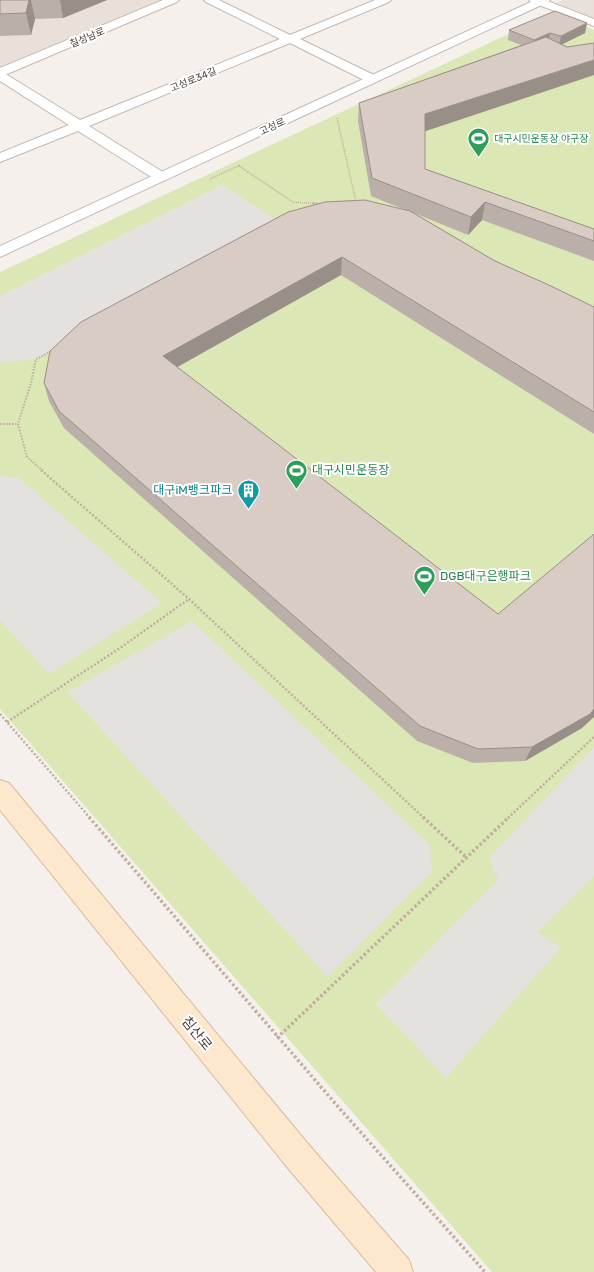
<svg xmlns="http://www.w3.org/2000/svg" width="594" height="1272" font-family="Rubik,'Noto Sans KR',sans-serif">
	<rect width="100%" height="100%" fill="#f5f0eb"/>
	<!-- residential -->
	<path fill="#e9e1d9" d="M0 0H173L0 73Z
		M563 0H594V18L556 3Z"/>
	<!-- green -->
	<path fill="#dce7b6" d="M553 13 594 30V1272H492L0 709V272Z"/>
	<!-- parking -->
	<path fill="#e4e1df" d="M222 185 282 223 36 359 0 363V296Z
		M0 475 19 478 162 603 49 674 0 620Z
		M192 621 430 845 432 872 328 977 67 692Z
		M594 747V876L537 932 561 947 446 1078 376 1004 498 880 489 858Z"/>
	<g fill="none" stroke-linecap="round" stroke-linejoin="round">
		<defs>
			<path id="minor" d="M204 0H219L290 35 375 0H391L389 2 300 39 376 76 378 79 376 82H368L290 43 89 126 166 174 168 177 166 180 161 181 156 180 78 131 0 162V153L69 125 0 81V72L4 73 80 120 280 39 206 2Z
				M529 0H545L594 19V26L531 2Z"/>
			<path id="tertiary" d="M163 0H179L177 2 0 77V68Z
				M535 0H550L548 2 0 257V246Z"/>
			<path id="secondary" d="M0 780 9 783 309 1145 409 1260 413 1272H376L287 1167 0 810Z"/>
		</defs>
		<!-- minor casing -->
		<use href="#minor" stroke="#c4b8b1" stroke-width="2"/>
		<!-- tertiary casing -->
		<use href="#tertiary" stroke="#c4b8b1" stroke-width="2"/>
		<!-- secondary casing -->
		<use href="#secondary" stroke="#d6bb9f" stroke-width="2"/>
		<!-- path-far3 -->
		<path stroke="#c2ae9f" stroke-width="1.5" stroke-dasharray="1 1" stroke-linecap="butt" d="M337 118 356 202
			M239 166 293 202 321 204
			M210 179 240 165"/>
		<!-- path-far2 -->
		<path stroke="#c2ae9f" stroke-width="2" stroke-dasharray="1.5 1.5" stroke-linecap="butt" d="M313 203 321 204
			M0 424H18
			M43 471 27 457 18 424 31 383 36 359 52 351"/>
		<!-- path-far1 -->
		<path stroke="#c2ae9f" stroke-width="2.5" stroke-dasharray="2 2" stroke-linecap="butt" d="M41 470 189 599 424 818
			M0 714 90 818
			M7 722 120 648 189 599
			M508 818 594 737"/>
		<!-- path -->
		<path stroke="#c2ae9f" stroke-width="3.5" stroke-dasharray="2.5 2.5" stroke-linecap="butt" d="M89 817 340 1109 485 1272
			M423 817 467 858
			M277 1038 509 817"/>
		<!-- minor -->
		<use href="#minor" fill="#fff" fill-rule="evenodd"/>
		<!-- tertiary -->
		<use href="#tertiary" fill="#fff" fill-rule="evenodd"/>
		<!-- secondary -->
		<use href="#secondary" fill="#fde7cd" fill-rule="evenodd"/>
	</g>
	<!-- wall -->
	<path fill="#bbafa9" d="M0 0H107L63 18 35 19 31 35 0 36Z
		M587 23 585 33 562 44 567 47 594 43V75L425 131V169L594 229V261L482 220 468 235 414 213 495 261 594 307V434L341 275 177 367 582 728 525 761 473 763 417 741 64 428 49 401 44 383 405 210 371 196 358 121 359 103 521 45 508 40 509 30Z"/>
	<!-- shaded-wall -->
	<path fill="#988f89" d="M29 0H31L35 19 31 35 26 13Z
		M60 0H107L63 18Z
		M587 23 585 33 559 46 561 36Z
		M550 33 548 43 532 50 534 40Z
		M594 60V75L423 132 425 114Z
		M485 202 482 220 468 235 471 217Z
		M342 257 341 275 165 374 163 356Z
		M594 709V717L582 728 525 761 532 747Z"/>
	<!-- building -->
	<path fill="#d9ccc4" stroke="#988f89" d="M0 0H29L26 13 0 14Z
		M555 11 587 23 561 36 550 33 534 40 509 30Z
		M546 37 567 47 594 43V60L425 114V169L594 229V241L485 202 471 217 372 178 359 103Z
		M365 200 410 211 495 261 551 286 594 307V412L342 257 163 356 498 614 594 534V709L590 714 532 747 478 749 420 726 59 411 44 383 50 351 81 322 288 212 325 202Z"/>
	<!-- icons -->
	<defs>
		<symbol id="stadium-pin" viewBox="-11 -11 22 30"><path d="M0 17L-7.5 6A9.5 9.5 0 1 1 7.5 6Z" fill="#2e9e5b" stroke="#fff"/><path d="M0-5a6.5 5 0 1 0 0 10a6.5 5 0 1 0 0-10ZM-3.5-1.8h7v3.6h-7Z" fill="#fff"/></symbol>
		<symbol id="building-pin" viewBox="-11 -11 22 30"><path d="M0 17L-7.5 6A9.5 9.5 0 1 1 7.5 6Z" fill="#0f9aa8" stroke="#fff"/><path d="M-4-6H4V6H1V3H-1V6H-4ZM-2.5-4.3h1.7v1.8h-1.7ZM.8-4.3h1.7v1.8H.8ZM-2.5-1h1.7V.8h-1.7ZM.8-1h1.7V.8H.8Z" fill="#fff"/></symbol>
	</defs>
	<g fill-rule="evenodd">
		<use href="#stadium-pin" x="466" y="126" width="25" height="34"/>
		<use href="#stadium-pin" x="284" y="458" width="25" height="34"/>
		<use href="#building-pin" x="236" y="478" width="25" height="34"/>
		<use href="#stadium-pin" x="412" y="564" width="25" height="34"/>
	</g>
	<g text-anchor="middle" stroke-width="4" stroke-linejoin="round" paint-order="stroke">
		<!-- far-street labels -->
		<g font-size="10" fill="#493f39" stroke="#fff">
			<text transform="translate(87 37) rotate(-23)" y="4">칠성남로</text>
			<text transform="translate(193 79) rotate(-22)" y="4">고성로34길</text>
			<text transform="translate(272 126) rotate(-25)" y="4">고성로</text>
		</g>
		<!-- far-leisure labels -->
		<g font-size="10" fill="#27864d" stroke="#fff" text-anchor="start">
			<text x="494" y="142">대구시민운동장 야구장</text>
		</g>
		<!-- leisure labels -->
		<g font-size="12" fill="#27864d" stroke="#fff" text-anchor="start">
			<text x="312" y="474">대구시민운동장</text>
			<text x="440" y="580">DGB대구은행파크</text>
		</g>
		<!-- culture labels -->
		<g font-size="12" fill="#0d838f" stroke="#fff" text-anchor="end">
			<text x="232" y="494">대구iM뱅크파크</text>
		</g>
		<!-- near-street labels -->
		<g font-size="14" fill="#493f39" stroke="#fff">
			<text transform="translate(197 1033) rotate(51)" y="5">침산로</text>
		</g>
	</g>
</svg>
